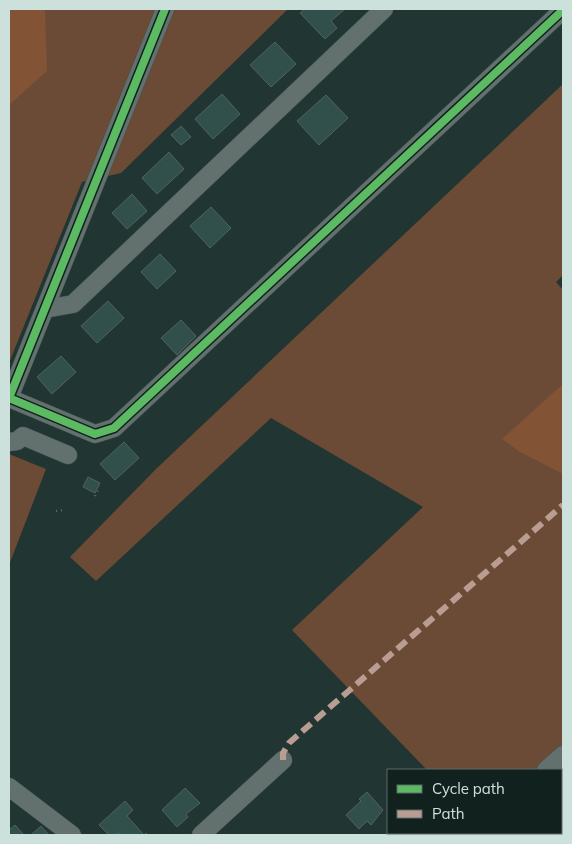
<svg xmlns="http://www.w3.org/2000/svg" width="572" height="844" font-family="Mulish,sans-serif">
	<rect width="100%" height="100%" fill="#213532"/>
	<!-- green -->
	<path fill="#6c4b36" d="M9 9H288L121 173 82 182 9 363Z
		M563 84V275L556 282 563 290V835H490L488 833H561V770H427L292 630 423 507 271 418 96 581 70 557 156 469Z
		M9 454 46 469 9 565Z"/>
	<!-- forest -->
	<path fill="#825335" d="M9 9H45L47 71 9 105Z
		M563 384V474L520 452 502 439Z"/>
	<!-- building -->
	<path fill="#31504c" stroke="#51625f" d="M305 9H345L331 21 337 28 325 39 300 13Z
		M275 42 296 64 271 87 250 65Z
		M222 94 240 114 213 139 195 119Z
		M326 95 348 118 319 145 297 121Z
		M181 126 191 137 181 145 171 135Z
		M169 152 184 169 157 194 142 178Z
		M132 194 147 211 127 229 112 213Z
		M211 207 231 228 210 248 190 226Z
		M160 254 176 271 157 289 141 272Z
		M108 301 124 318 97 343 81 326Z
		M181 320 196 336 177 355 161 338Z
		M61 356 76 372 52 394 37 377Z
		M124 442 139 458 115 480 100 464Z
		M88 477 100 483 95 493 83 487Z
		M185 788 200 803 186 814 188 817 177 827 162 810Z
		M367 792 383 810 371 825 367 821 359 829 346 815 361 801 359 799Z
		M125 801 133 810 127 816 144 835 146 833V835H121L118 833 115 835H109L99 825Z
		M15 825 24 835H9V830Z
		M41 826 49 835H31Z"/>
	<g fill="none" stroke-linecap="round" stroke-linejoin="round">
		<defs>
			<path id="minor" d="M45 309 73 304 384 9
				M9 398 95 434 114 428 563 10
				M9 398 165 9
				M9 442 17 441 23 436 68 455
				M546 770 563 755
				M9 787 72 835
				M201 835 283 760
				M477 835 479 833"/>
		</defs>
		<!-- minor casing -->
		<use href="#minor" stroke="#41524f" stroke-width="19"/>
		<!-- path -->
		<path stroke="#5f6c6a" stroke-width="2.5" stroke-dasharray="1 4" stroke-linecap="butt" d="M95 496 98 491
			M56 511 64 510"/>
		<!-- minor -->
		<use href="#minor" stroke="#62716e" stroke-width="18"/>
		<!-- quiet -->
		<path stroke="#b99d93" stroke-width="6" stroke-dasharray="12 6" stroke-linecap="butt" d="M283 760V753L289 743C380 663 472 585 563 505"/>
		<defs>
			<path id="cycleway" d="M9 398 95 434 114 428 563 10
				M9 398 165 9"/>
		</defs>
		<!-- cycleway casing -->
		<use href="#cycleway" stroke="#11211e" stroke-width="11"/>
		<!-- cycleway -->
		<use href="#cycleway" stroke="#5cba63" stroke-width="8"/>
	</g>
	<!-- border -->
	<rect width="572" height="844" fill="none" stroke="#cce0dc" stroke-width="20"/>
	<!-- legend -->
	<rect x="387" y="769" width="175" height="65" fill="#11211e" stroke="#5c6d6a"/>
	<rect x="397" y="785" width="25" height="8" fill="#5cba63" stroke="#5c6d6a"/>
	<text x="432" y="794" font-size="15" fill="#cce0dc">Cycle path</text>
	<rect x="397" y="810" width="25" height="8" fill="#b99d93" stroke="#5c6d6a"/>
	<text x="432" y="819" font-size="15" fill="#cce0dc">Path</text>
</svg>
